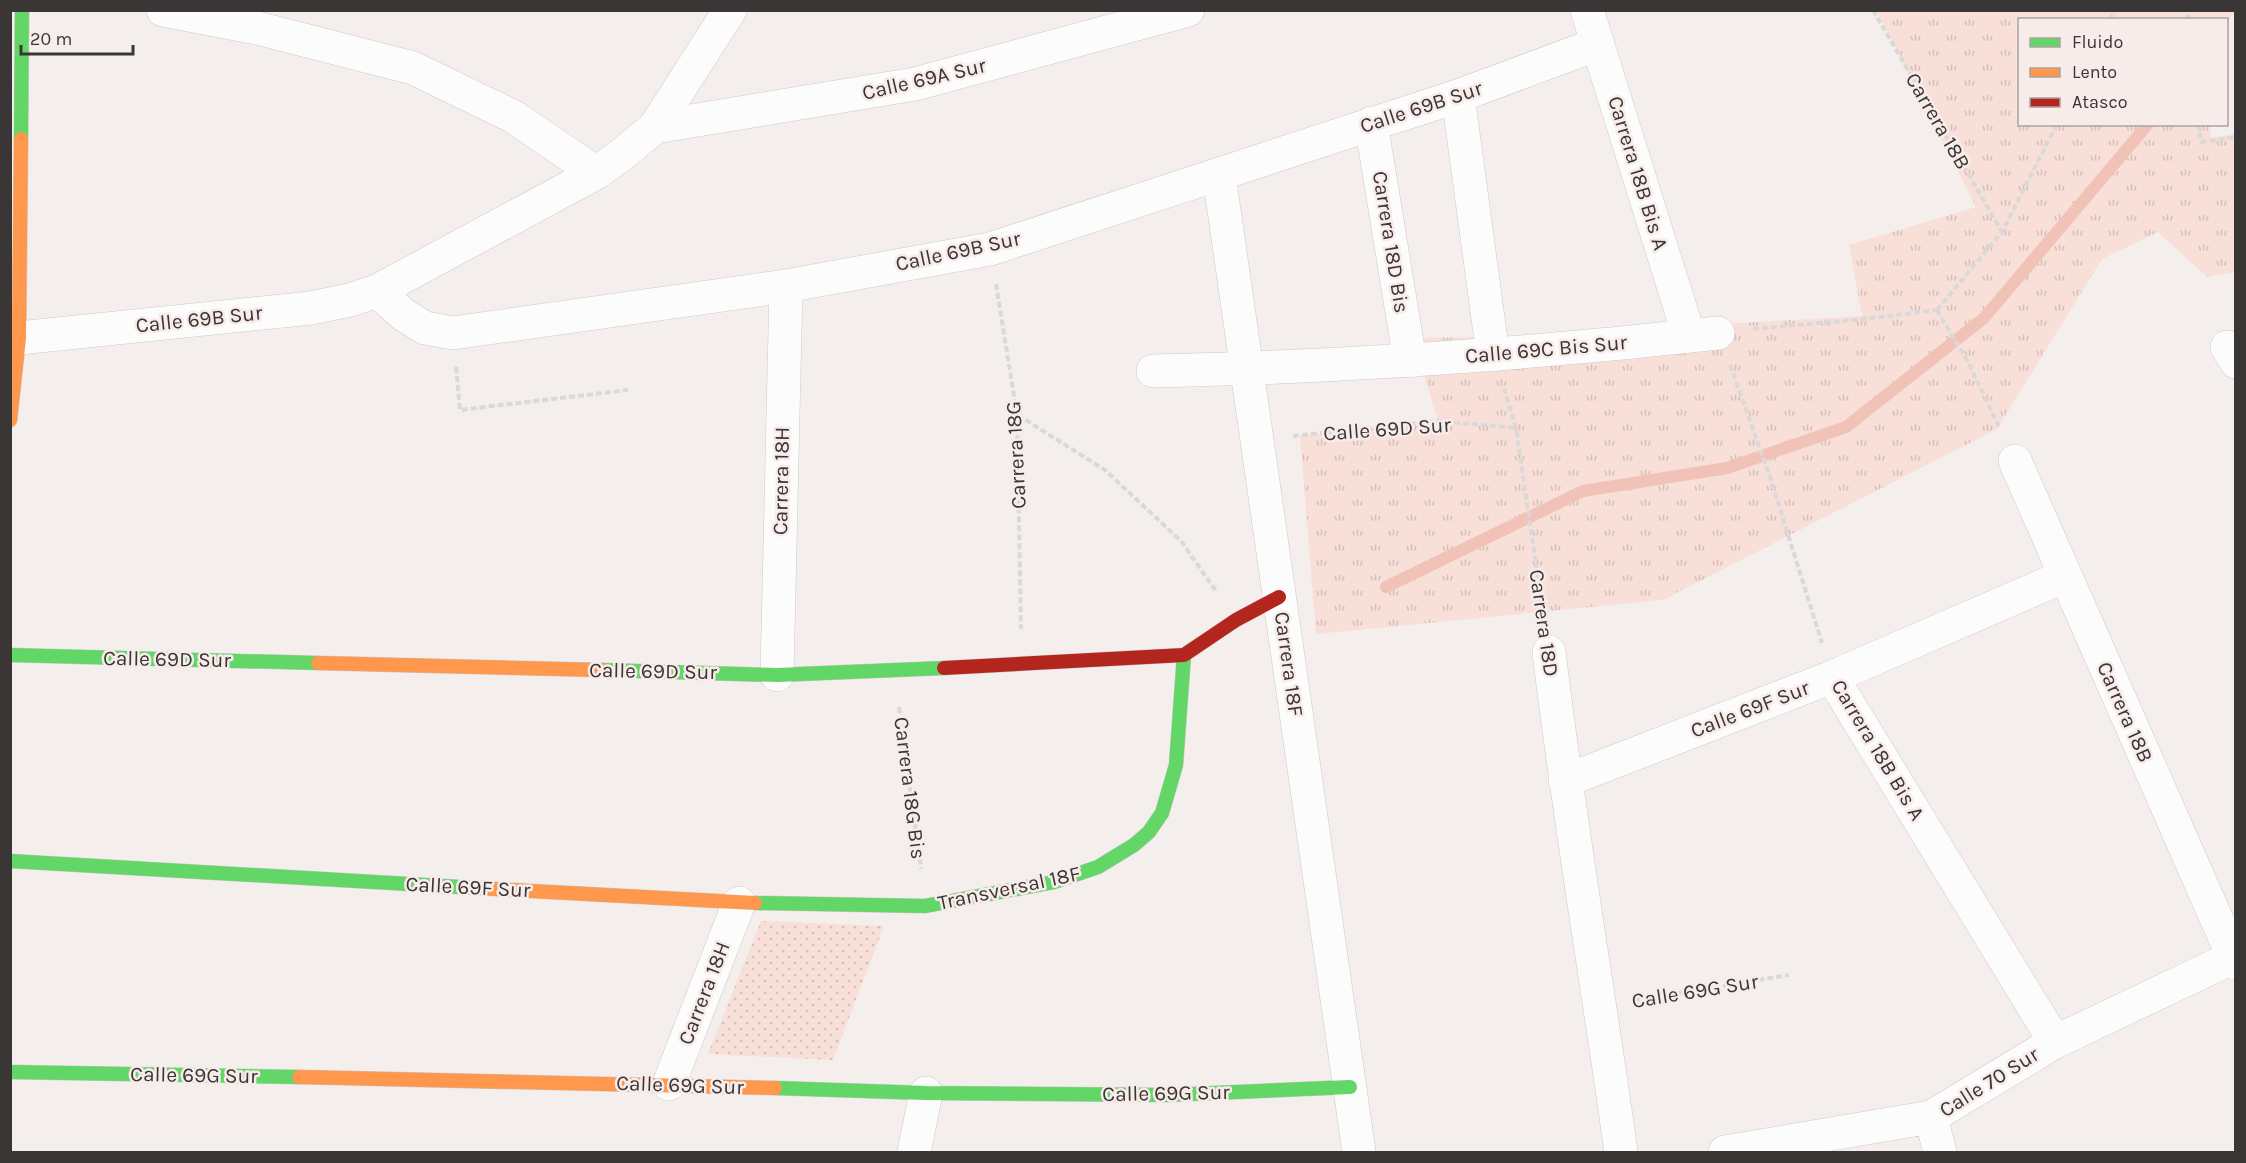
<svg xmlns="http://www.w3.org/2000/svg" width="2246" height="1163" font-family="Karla,sans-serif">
	<defs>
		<pattern id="grass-tufts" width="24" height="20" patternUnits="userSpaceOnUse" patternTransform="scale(1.5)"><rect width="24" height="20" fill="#f8dfd8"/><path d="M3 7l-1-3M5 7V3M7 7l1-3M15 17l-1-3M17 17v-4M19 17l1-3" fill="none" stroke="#d5c0ba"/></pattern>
		<pattern id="park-dots" width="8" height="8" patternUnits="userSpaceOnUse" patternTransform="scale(1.5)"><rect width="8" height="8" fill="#f8dfd8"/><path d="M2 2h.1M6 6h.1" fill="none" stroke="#d5c0ba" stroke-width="1.8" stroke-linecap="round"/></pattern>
	</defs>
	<rect width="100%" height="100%" fill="#f4eeec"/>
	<!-- grass -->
	<path fill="url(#grass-tufts)" d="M1877 11H2235L2227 22 2226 20H2020V124H2209L2211 138 2235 134V272L2207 277 2158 232 2102 259 1997 429 1663 600 1316 634 1300 436 1438 421 1413 338 1495 337 1862 316 1849 245 1976 207Z"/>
	<!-- park -->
	<path fill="url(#park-dots)" d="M761 921 884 926 833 1060 708 1054Z"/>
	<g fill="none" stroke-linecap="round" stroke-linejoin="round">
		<!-- stream -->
		<path stroke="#f1c3b8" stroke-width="12" d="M1386 587 1583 491 1727 468 1846 427 1984 318 2148 124"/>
		<defs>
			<path id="street" d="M163 10 257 28 413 68 514 117 596 173
				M1587 10 1689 336
				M1458 96 1493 355
				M1371 123 1410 361
				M655 127 915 84 1188 10
				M1219 175 1359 1152
				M377 291 404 315 425 328 453 333 786 286 990 249 1458 96 1598 44
				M19 338 311 308 350 300 377 291 596 173 620 156 655 127 730 10
				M2227 347 2236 362
				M1153 371C1342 367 1530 354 1718 333
				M2015 461 2236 963
				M1549 652C1569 820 1598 986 1621 1152
				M777 675 786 286
				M1832 677 2055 1042
				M1565 781 1832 677 2065 576
				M669 1084 739 903
				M1931 1117 1940 1152
				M914 1152 926 1093
				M1725 1152 1931 1117 2055 1042 2236 956"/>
			<path id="fast" d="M21 139 22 10
				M10 655 318 663
				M602 670 777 675 944 668
				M10 861 477 888
				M755 903 925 906 1054 882 1098 867 1134 845 1149 832 1162 813 1176 765 1184 655
				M10 1072 299 1077
				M775 1088 926 1093 1167 1095 1350 1087"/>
			<path id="slow" d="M10 420 19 338 21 139
				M318 663 602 670
				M477 888 755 903
				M299 1077 775 1088"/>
			<path id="jam" d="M944 668 1184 655 1236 620 1279 597"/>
		</defs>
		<!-- street casing -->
		<use href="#street" stroke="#cfcac9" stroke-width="34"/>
		<!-- fast casing -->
		<use href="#fast" stroke="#cfcac9" stroke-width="15"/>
		<!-- slow casing -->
		<use href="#slow" stroke="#cfcac9" stroke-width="15"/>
		<!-- jam casing -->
		<use href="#jam" stroke="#cfcac9" stroke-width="15"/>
		<!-- path -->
		<path stroke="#dad9d8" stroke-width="4" stroke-dasharray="6 3" stroke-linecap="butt" d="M1873 10 2002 232
			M2110 20 2115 10
			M2186 20 2192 10
			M2198 124 2201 142 2236 137
			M996 284 1017 415 1021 629
			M1937 310 2002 232 2057 124
			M1937 310 1968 362 2000 429
			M1753 329 1864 319 1937 310
			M1730 365 1771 480 1822 643
			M456 367 460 410 628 390
			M1504 388 1516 428 1544 619
			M1018 415 1105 470 1181 541 1216 591
			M1293 436 1438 421 1516 428
			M899 707 921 869
			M1634 1000 1789 975"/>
		<!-- street -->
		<use href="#street" stroke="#fdfcfc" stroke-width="33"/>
		<!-- fast -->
		<use href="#fast" stroke="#63d668" stroke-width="14"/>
		<!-- slow -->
		<use href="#slow" stroke="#ff974d" stroke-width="14"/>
		<!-- jam -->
		<use href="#jam" stroke="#b3261e" stroke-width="14"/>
	</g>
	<g text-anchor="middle" stroke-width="5" stroke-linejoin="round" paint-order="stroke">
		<!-- street labels -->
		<g font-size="21" fill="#3a3635" stroke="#f7ece9">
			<text transform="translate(924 79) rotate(-13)" y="7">Calle 69A Sur</text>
			<text transform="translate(1421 107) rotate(-18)" y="7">Calle 69B Sur</text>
			<text transform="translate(1938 121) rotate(60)" y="7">Carrera 18B</text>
			<text transform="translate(1638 173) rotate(73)" y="7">Carrera 18B Bis A</text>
			<text transform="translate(1391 242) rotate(81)" y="7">Carrera 18D Bis</text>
			<text transform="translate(958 251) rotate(-12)" y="7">Calle 69B Sur</text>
			<text transform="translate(199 319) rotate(-6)" y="7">Calle 69B Sur</text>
			<text transform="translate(1546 349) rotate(-5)" y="7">Calle 69C Bis Sur</text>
			<text transform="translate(1387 429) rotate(-4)" y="7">Calle 69D Sur</text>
			<text transform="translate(1016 455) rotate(-93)" y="7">Carrera 18G</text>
			<text transform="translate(781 481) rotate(-89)" y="7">Carrera 18H</text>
			<text transform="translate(1544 623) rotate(82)" y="7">Carrera 18D</text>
			<text transform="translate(167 659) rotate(1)" y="7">Calle 69D Sur</text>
			<text transform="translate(1289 664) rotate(82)" y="7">Carrera 18F</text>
			<text transform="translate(653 671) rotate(1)" y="7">Calle 69D Sur</text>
			<text transform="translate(1750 709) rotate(-21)" y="7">Calle 69F Sur</text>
			<text transform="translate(2125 712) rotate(66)" y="7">Carrera 18B</text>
			<text transform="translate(1878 750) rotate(59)" y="7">Carrera 18B Bis A</text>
			<text transform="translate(910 788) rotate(83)" y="7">Carrera 18G Bis</text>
			<text transform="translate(468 887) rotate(3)" y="7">Calle 69F Sur</text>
			<text transform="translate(1009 888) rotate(-12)" y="7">Transversal 18F</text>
			<text transform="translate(1695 991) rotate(-9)" y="7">Calle 69G Sur</text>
			<text transform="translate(704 993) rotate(-69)" y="7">Carrera 18H</text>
			<text transform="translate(194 1075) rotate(1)" y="7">Calle 69G Sur</text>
			<text transform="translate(1989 1082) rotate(-32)" y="7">Calle 70 Sur</text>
			<text transform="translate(680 1085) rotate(2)" y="7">Calle 69G Sur</text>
			<text transform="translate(1166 1093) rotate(-1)" y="7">Calle 69G Sur</text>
		</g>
	</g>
	<!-- border -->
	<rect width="2246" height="1163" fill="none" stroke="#3a3635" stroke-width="24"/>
	<!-- legend -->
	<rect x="2018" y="18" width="210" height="108" fill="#f7ece9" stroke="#aba3a1" stroke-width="1.5"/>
	<rect x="2030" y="38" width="30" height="9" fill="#63d668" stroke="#aba3a1" stroke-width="1.5"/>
	<text x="2072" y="48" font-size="18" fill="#3a3635">Fluido</text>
	<rect x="2030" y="68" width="30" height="9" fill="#ff974d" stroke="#aba3a1" stroke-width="1.5"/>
	<text x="2072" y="78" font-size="18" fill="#3a3635">Lento</text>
	<rect x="2030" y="98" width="30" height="9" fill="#b3261e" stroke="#aba3a1" stroke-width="1.5"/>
	<text x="2072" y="108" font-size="18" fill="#3a3635">Atasco</text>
	<!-- scale -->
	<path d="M21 45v9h112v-9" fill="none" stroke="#3a3635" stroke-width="3"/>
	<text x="30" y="45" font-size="18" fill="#3a3635" stroke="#f7ece9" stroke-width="4.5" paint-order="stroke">20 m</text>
</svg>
